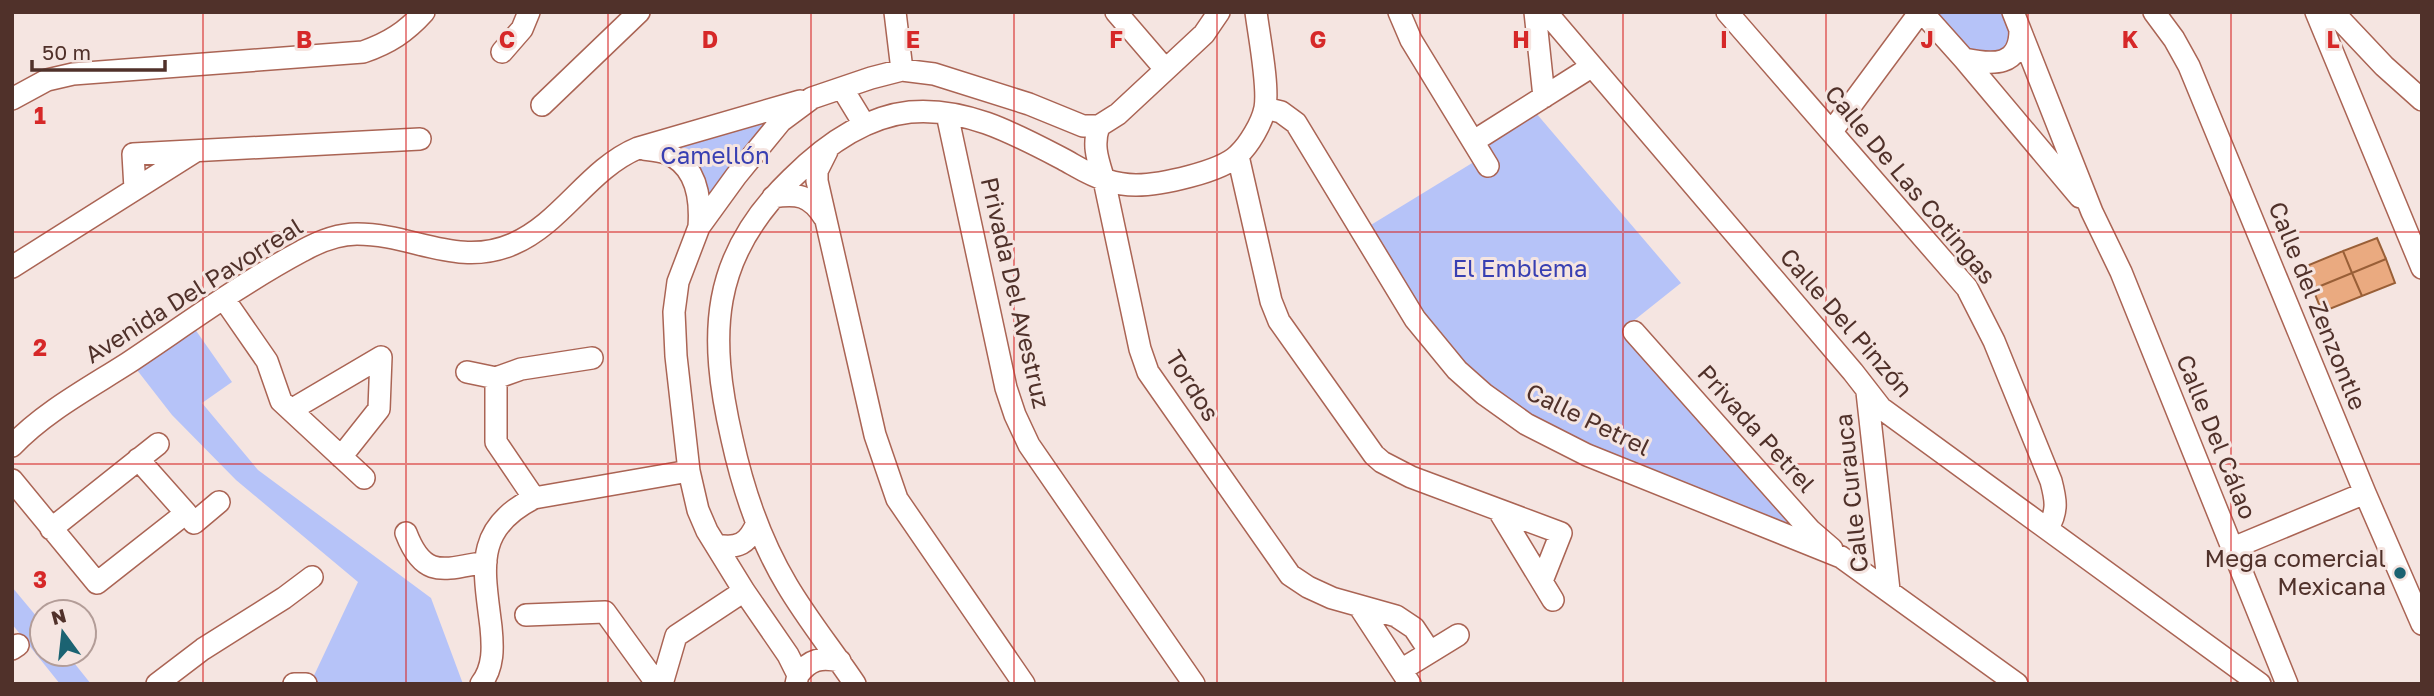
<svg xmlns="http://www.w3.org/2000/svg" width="2434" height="696" font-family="'Golos Text',sans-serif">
	<rect width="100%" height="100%" fill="#f5e5e1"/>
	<!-- green -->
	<path fill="#b6c3f8" d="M1922 12H2013L2014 55 1964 59Z
		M812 98 699 227 684 166 638 148Z
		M1530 106 1681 283 1627 326 1810 530 1754 524 1484 394 1361 231 1482 157 1474 141Z
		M190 322 232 382 202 403 258 470 431 598 463 684H310L358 582 236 480 172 415 130 361Z
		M12 587 42 623V654H67L91 684H60L12 624Z"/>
	<!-- building -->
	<path fill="#eaaa80" stroke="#995f37" stroke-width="2" d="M2377 238 2386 259 2352 273 2343 251Z
		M2343 251 2352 273 2313 289 2304 267Z
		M2386 259 2395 283 2362 296 2352 273Z
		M2352 273 2362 296 2322 312 2313 289Z"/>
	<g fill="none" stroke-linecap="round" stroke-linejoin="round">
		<defs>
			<path id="minor" d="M895 12 902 70
				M1116 12 1165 69
				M1399 12 1411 40 1488 166
				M1535 12 1544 97
				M1546 12 1853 372 1881 408 2260 684
				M1727 12 1967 288 1994 341 2051 481C2056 500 2058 511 2048 528
				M1922 12 1964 59 2080 197
				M2013 12 2092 212 2121 272 2287 684
				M2154 12 2174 39 2189 66 2365 493 2422 624
				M2316 12 2422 268
				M2333 12 2384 66 2422 100
				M502 52 522 29 529 12
				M1964 59C1993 65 2020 67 2020 30
				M842 88 864 124
				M12 99 47 80 73 74 363 52C389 43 406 32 424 12
				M542 105 639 12
				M1265 108 1281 112 1296 123 1415 319 1457 370 1484 394 1526 424 1587 455 1841 557 2017 684
				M947 114 1006 388 1015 415 1029 445 1194 684
				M1099 126C1092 146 1098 160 1104 180L1140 349 1148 372 1290 575 1308 587 1332 598 1396 616 1414 628 1430 652
				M1832 131 1920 12
				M1474 141 1591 67
				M644 149C651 150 660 151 666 153 697 165 701 199 699 227
				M827 151 817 171V181L875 435 897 499 1024 684
				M1238 156 1271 301 1279 321 1374 455 1382 462 1411 477 1561 533 1542 581
				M135 189 133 154 420 139
				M773 197C797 193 810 195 824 217
				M12 267 194 152
				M224 299 267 361 281 401 364 478
				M1634 332 1810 530 1832 549
				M467 372 496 378V442L534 498
				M496 378 521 369 592 358
				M1867 392 1889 590
				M291 410 381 357 379 409 341 457
				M12 446C44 412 89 388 128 363 185 325 242 283 302 251 318 242 339 234 357 234 413 234 458 268 513 244 562 223 588 169 638 148L800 101
				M138 459 186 513
				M12 480 97 583 186 513 194 523 219 502
				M1499 511 1553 600
				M51 529 158 444
				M406 533C424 580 444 569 486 562
				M716 545C738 549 748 544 757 523
				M2233 548 2365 493
				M1359 606 1410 684
				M526 615 605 612 657 684
				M12 649 18 645
				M1401 670 1458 635
				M798 675C810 659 821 657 840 661
				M157 684 203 649 284 598 312 577
				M294 684H306
				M481 684C494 667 493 647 491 627 484 569 473 529 534 498L689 471
				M662 684 676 636 744 591
				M796 684 798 675 788 655 744 591 707 531 698 510 689 471 676 356 674 312 678 282 699 227 736 176 781 121 812 98 871 78 902 70 934 74 1029 104 1083 126H1099L1118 114 1204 34 1219 12
				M855 684C833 651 807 619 787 585 760 540 743 489 732 439 708 335 710 257 791 179 823 147 864 117 910 112 966 107 1015 134 1063 159 1076 166 1091 176 1106 180 1115 183 1126 185 1136 185 1160 185 1221 172 1238 155 1249 145 1262 123 1265 108 1269 86 1259 36 1256 12"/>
		</defs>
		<!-- minor casing -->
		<use href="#minor" stroke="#aa6454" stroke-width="24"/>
		<!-- minor -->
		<use href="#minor" stroke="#fff" stroke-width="21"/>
	</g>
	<!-- grid -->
	<path fill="none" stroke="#d62828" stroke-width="2" stroke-opacity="0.55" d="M203 12V684M406 12V684M608 12V684M811 12V684M1014 12V684M1217 12V684M1420 12V684M1623 12V684M1826 12V684M2028 12V684M2231 12V684M12 232H2422M12 464H2422"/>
	<!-- markers -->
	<circle fill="#1b6372" stroke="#f5e5e1" stroke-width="2.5" cx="2400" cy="573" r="7"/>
	<g text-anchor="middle" stroke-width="6" stroke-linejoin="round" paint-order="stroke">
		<!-- park labels -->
		<g font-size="24" fill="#383fb2" stroke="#f5e5e1">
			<text x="715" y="164">Camellón</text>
			<text x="1520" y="277">El Emblema</text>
		</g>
		<!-- street labels -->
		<g font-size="24" fill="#50312a" stroke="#f5e5e1">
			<text transform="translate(1910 185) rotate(50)" y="8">Calle De Las Cotingas</text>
			<text transform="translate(194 291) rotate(-32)" y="8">Avenida Del Pavorreal</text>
			<text transform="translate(1015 293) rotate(77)" y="8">Privada Del Avestruz</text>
			<text transform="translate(2317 306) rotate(68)" y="8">Calle del Zenzontle</text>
			<text transform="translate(1846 323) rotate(49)" y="8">Calle Del Pinzón</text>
			<text transform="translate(1192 386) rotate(58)" y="8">Tordos</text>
			<text transform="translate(1588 420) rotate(26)" y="8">Calle Petrel</text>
			<text transform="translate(1756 429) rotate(48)" y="8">Privada Petrel</text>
			<text transform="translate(2216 437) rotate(68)" y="8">Calle Del Cálao</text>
			<text transform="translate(1852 493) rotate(-96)" y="8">Calle Curauca</text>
		</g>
		<!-- poi labels -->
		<g font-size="24" fill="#50312a" stroke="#f5e5e1" text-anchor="end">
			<text x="2386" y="567">Mega comercial<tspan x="2386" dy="28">Mexicana</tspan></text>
		</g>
	</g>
	<g font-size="23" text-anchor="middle" font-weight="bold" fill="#d62828" stroke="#f5e5e1" stroke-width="6" stroke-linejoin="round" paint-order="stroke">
		<text x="304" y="48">B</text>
		<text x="507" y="48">C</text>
		<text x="710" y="48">D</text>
		<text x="913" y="48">E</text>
		<text x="1116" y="48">F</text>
		<text x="1318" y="48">G</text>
		<text x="1521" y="48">H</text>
		<text x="1724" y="48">I</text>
		<text x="1927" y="48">J</text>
		<text x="2130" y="48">K</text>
		<text x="2333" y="48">L</text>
		<text x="40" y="124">1</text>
		<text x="40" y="356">2</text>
		<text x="40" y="588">3</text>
	</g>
	<!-- border -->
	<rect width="2434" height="696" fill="none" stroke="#50312a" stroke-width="28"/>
	<!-- north arrow -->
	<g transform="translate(63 633) rotate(345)"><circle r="33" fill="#f5e5e1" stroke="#b39d98" stroke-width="2"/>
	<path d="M0-5L12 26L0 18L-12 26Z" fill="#1b6372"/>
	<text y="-10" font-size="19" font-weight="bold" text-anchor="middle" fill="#50312a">N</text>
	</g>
	<!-- scale -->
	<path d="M32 60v10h133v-10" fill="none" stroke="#50312a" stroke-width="3.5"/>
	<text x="42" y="60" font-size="21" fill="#50312a" stroke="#f5e5e1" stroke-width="5" paint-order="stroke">50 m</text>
</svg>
